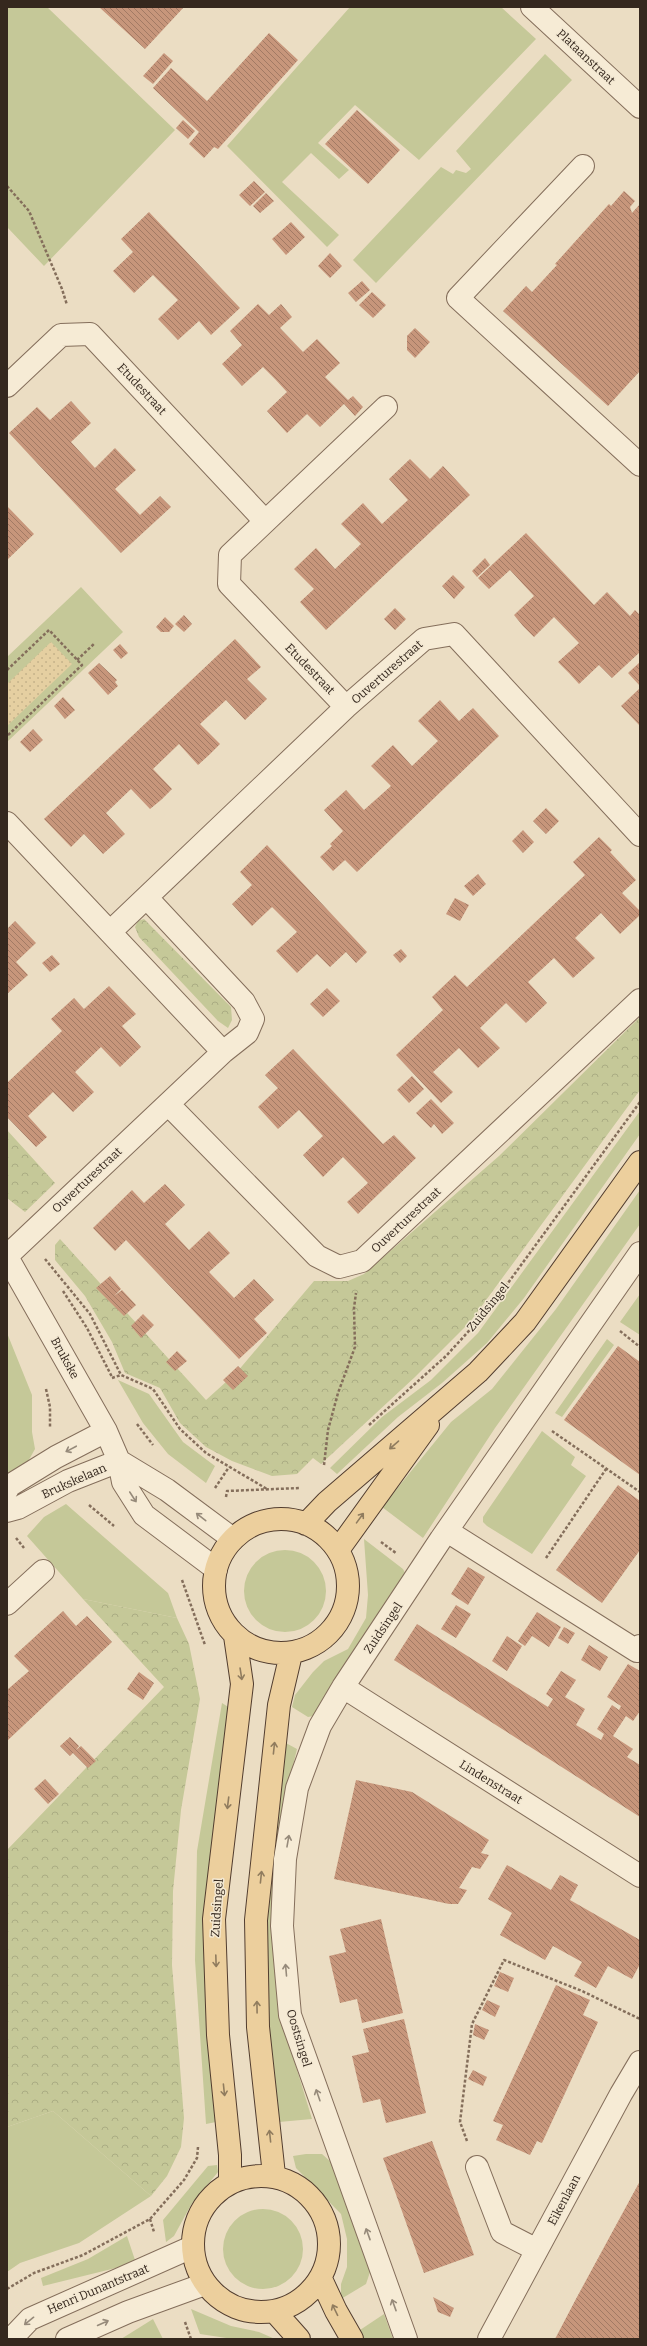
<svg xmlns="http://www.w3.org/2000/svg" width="647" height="2346" font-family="Bitter,serif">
	<defs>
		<pattern id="forest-crowns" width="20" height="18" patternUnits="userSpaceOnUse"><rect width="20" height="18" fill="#c5c898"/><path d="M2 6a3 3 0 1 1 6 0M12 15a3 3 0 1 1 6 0" fill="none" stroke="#aaac83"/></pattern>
		<pattern id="sand-dots" width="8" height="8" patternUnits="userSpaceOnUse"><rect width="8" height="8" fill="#e5cfa1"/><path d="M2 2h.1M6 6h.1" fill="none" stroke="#c5b28a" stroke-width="1.8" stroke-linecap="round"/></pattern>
		<pattern id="building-back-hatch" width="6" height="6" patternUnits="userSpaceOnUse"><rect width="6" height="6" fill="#c7967b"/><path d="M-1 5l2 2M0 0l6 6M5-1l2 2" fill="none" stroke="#a27a64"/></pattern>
	</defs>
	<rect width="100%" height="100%" fill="#ebddc3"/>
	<!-- green -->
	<path fill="#c5c898" d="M7 7H47L175 130 44 266 7 227Z
		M350 7H501L536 39 419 160 355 105 318 143 349 170 339 179 311 153 282 182 339 235 327 247 227 146Z
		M545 54 572 80 376 283 353 260 441 167 453 174 456 170 466 173 471 169 456 151Z
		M81 587 123 632 7 742V657Z
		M640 1111V1134L524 1298 487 1343 442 1383 398 1417 337 1474 330 1468 382 1417 431 1380 478 1333Z
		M640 1190V1224L495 1428 423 1538 382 1507 451 1422 492 1389 556 1309Z
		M640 1294V1335L620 1322Z
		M7 1333 32 1395V1432L35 1449 26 1465 7 1476Z
		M607 1339 614 1345 562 1417 555 1413Z
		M118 1380 149 1394 183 1442 215 1466 206 1483 168 1454 143 1423Z
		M542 1431 575 1457 571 1465 586 1476 532 1554 487 1526 483 1522V1517Z
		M66 1504 168 1593 177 1618 83 1599 27 1536 44 1517Z
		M364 1539 403 1569 407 1577 318 1715 308 1717 292 1707 295 1695 313 1672 324 1661 348 1649 366 1618 368 1595Z
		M244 1591a41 41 0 1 1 82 0a41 41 0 1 1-82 0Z
		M222 1703 233 1710 217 1813 221 2121 206 2124 195 1960 197 1851Z
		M284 1742 297 1749 282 1811 275 1876 291 2050 312 2119 279 2122 266 2001 262 1915Z
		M53 2111 151 2196 79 2243 20 2263 7 2272V2127Z
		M306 2154H322L332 2163 370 2272 366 2284 341 2299V2284L347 2267V2239L341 2214 296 2168 293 2156Z
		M217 2165 218 2172 191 2205 174 2236 166 2242 163 2220 208 2166Z
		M223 2249a40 40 0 1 1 80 0a40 40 0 1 1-80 0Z
		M127 2236 136 2263 43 2286 41 2278 88 2259Z
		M191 2309 231 2326 259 2332 275 2339H233L200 2334Z
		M384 2314 393 2339H362L357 2332Z
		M153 2319 163 2339H121Z"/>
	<!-- forest -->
	<path fill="url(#forest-crowns)" d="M144 919 231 1007 232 1020 228 1028 218 1021 139 937 135 927 138 921Z
		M640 1017V1090L470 1322 415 1377 321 1464 313 1458 297 1474 272 1476 232 1461 206 1447 180 1423 160 1388 125 1373 112 1342 85 1296 55 1260V1245L60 1239 206 1400 237 1372 314 1281H348L364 1274 499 1156Z
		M7 1130 55 1183 25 1212 7 1198Z
		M83 1599 177 1618 189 1644 200 1699 181 1810 173 1891 172 1965 184 2118 181 2147 167 2176 151 2196 53 2111 7 2127V1850L164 1687Z"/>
	<!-- sand -->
	<path fill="url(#sand-dots)" d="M51 642 72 664 7 726V684Z"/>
	<!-- building -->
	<path fill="url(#building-back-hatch)" d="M99 7H184L145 49Z
		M269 33 298 60 218 149 214 147 204 158 189 144 199 132 153 88 171 68 207 101Z
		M164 53 173 61 153 84 143 76Z
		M357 110 400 150 368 184 325 144Z
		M183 120 195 131 188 139 176 128Z
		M254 181 265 192 250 206 239 195Z
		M624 191 635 201 630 207 632 213 640 204V371L608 406 503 311 526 286 532 292 557 265 555 264 609 204 611 206Z
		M266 193 274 201 260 213 253 206Z
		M149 212 240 308 211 335 199 321 178 340 158 319 178 300 153 275 134 293 113 271 133 252 121 239Z
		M291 222 305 237 286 255 272 239Z
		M330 253 342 266 330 278 318 266Z
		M362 281 370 290 356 302 348 293Z
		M372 292 386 305 373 318 359 305Z
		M258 304 269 315 281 304 292 317 280 328 303 352 317 339 340 363 325 377 348 400 353 396 363 407 355 416 344 404 320 427 307 414 287 433 267 411 287 392 275 379 263 367 242 386 222 364 242 345 230 331Z
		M415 328 430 342 415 358 407 350V336Z
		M71 401 91 423 71 442 95 468 115 448 136 470 115 489 140 515 160 496 171 507 121 553 9 433 37 407 50 420Z
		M410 459 430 479 443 466 470 495 326 630 300 602 314 589 294 569 316 548 335 569 361 544 341 524 363 503 382 524 408 500 389 479Z
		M7 506 34 534 7 560Z
		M526 533 594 605 607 592 630 616 635 610 640 615V652L612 678 599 665 579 684 569 673 558 662 579 643 554 617 534 637 523 626 514 615 534 596 510 570 489 589 478 578Z
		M485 558 490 565 477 577 472 571Z
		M453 575 465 587 454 599 442 586Z
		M395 608 406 619 395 630 384 619Z
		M184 615 192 624 184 632 175 624Z
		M165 617 174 626 169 632H161L156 627Z
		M235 639 261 667 247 679 267 699 245 720 226 700 200 724 220 744 209 755 198 765 179 744 153 769 172 789 161 800 150 809 131 789 106 813 125 834 103 854 84 834 71 847 44 819Z
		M120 644 128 653 121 659 113 650Z
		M640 662V686L628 673Z
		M99 663 117 680 115 682 118 686 108 695 88 673Z
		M640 688V726L621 706Z
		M63 697 75 710 65 719 54 706Z
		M440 700 459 721 473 708 499 736 357 872 345 860 333 871 320 857 332 846 330 844 343 831 324 810 346 790 364 810 391 786 371 766 393 745 412 766 438 741 418 721Z
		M33 729 43 740 30 752 20 742Z
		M546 808 559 821 546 834 533 821Z
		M523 830 534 842 523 853 512 841Z
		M599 837 612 850 610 852 636 880 622 893 640 911V915L620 934 601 913 575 938 595 958 573 978 554 958 528 982 547 1003 526 1023 506 1003 480 1028 500 1048 478 1068 459 1048 433 1072 453 1092 441 1103 396 1055 443 1010 432 997 455 975 467 987 585 875 573 862Z
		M267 845 367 952 356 963 346 952 330 967 317 954 297 973 276 951 297 932 272 907 252 926 232 904 252 885 240 872Z
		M478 874 486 884 473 896 464 886Z
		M455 898 469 905 460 921 446 914Z
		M15 921 36 943 16 962 28 975 7 994V929Z
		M401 949 407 956 400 963 393 955Z
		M52 955 60 964 50 972 42 963Z
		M109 986 136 1014 122 1026 141 1047 120 1067 101 1047 75 1072 94 1092 73 1112 53 1092 28 1116 47 1137 36 1147 7 1117V1083L62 1031 51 1019 74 998 84 1009Z
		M327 988 340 1001 323 1017 310 1004Z
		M293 1049 383 1144 394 1135 416 1158 358 1214 347 1202 368 1183 343 1157 323 1177 303 1155 323 1136 299 1110 278 1129 258 1107 278 1088 265 1075Z
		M412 1076 424 1089 409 1103 397 1090Z
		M431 1099 454 1123 442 1134 434 1124 431 1128 416 1113Z
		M165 1184 185 1205 165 1224 189 1250 209 1231 230 1253 209 1272 234 1298 254 1279 274 1300 254 1319 267 1333 239 1359 126 1240 115 1251 93 1228 132 1190 144 1203Z
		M110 1276 121 1289 114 1296 122 1290 136 1305 124 1316 96 1288Z
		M143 1314 154 1325 141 1338 131 1326Z
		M618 1346 640 1362V1475L564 1420Z
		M177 1351 187 1361 175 1371 166 1362Z
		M238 1366 248 1376 233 1390 223 1380Z
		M618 1485 640 1501V1550L602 1603 556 1570Z
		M468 1567 485 1577 468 1605 451 1594Z
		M456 1605 471 1614 456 1638 441 1629Z
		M63 1611 76 1626 87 1616 112 1642 7 1741V1690L29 1671 14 1656Z
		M537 1612 561 1627 549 1647 532 1636 525 1646 518 1641Z
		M417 1624 548 1707 553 1699 546 1694 561 1671 576 1680 565 1697 585 1709 576 1725 601 1740 604 1734 597 1729 612 1705 619 1710 621 1706 607 1697 628 1664 640 1671V1711L633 1721 626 1716 613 1736 633 1749 627 1757 640 1765V1817L394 1660Z
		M564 1627 575 1633 568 1644 558 1638Z
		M507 1636 522 1646 507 1671 492 1661Z
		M589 1645 608 1657 600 1671 581 1660Z
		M139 1672 154 1683 143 1700 127 1689Z
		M70 1737 79 1746 76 1750 81 1746 96 1761 88 1768 73 1753 70 1756 60 1746Z
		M45 1779 59 1794 48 1804 34 1789Z
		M356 1780 412 1792 489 1840 481 1853 489 1855 480 1869 472 1867 459 1888 467 1890 458 1904H449L334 1879Z
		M507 1865 551 1890 560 1875 578 1885 570 1900 640 1940V1964L632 1979 608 1966 596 1988 574 1976 582 1962 553 1946 545 1960 500 1935 512 1913 488 1899Z
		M381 1919 403 2013 362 2023 357 1999 340 2003 329 1956 346 1952 340 1929Z
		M500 1972 514 1978 508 1992 494 1986Z
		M556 1985 590 2000 583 2015 598 2022 542 2143 537 2141 530 2155 496 2140 503 2125 493 2121Z
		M487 2000 500 2006 495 2017 482 2010Z
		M404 2019 426 2113 386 2123 380 2099 363 2103 352 2056 369 2052 363 2029Z
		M475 2024 489 2030 484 2040 473 2035Z
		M473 2070 487 2077 483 2086 468 2079Z
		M432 2141 474 2255 424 2273 383 2158Z
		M640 2181V2339H555L577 2297Z
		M433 2297 454 2308 450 2317 438 2312Z"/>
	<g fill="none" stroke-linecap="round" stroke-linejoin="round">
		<defs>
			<path id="minor" d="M532 7 640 107
				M583 166 458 298 640 465
				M7 386 61 335 90 334 265 521
				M346 707 229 584 230 555 386 407
				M7 823 223 1052 7 1256
				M147 898 244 1002 253 1019 247 1033 223 1052
				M110 932 346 707 424 639 454 634 640 835
				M168 1104 317 1256 339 1267 362 1261 640 1000
				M7 1257 106 1431 119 1461 123 1482 144 1515 216 1569
				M119 1461 167 1490 233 1539
				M7 1490 9 1486 56 1457 106 1431
				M7 1511 18 1508 68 1481 119 1461
				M447 1531 637 1651 640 1646
				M7 1604 43 1571
				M343 1687 640 1876
				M477 2167 502 2232 537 2250
				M11 2339 30 2319 192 2247
				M67 2339 128 2312 205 2284
				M406 2339 290 2015 282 1926 285 1859 297 1788 320 1726 343 1687 441 1539 640 1253
				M489 2339 621 2094 640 2062"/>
			<path id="major" d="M214 1586a67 67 0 1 1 134 0a67 67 0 1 1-134 0Z
				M306 1524 327 1502 478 1372 525 1322 640 1162
				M338 1550 428 1425
				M274 2175 258 2027 256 1920 279 1705 291 1654
				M193 2244a68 68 0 1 1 136 0a68 68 0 1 1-136 0Z
				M230 2182V2155L218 2035 214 1919 242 1684 235 1636
				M321 2279 336 2311 352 2339
				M275 2312 299 2339"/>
		</defs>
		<!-- minor casing -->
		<use href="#minor" stroke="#846e5b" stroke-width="24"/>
		<!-- major casing -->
		<use href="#major" stroke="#523d2f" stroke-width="24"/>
		<!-- path -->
		<path stroke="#846e5b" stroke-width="2.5" stroke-dasharray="3 2" stroke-linecap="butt" d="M7 186 29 211 62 289 67 305
			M77 660 95 643
			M7 670 49 630 82 665 7 736
			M45 1259 90 1314 121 1375 153 1389 180 1429 206 1453 267 1489
			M63 1291 87 1328 112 1377
			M620 1331 640 1347
			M112 1378 121 1375
			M46 1389 50 1407V1428
			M137 1424 153 1445
			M369 1425 446 1356 489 1309 640 1102
			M552 1431 640 1492
			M324 1465 328 1430 338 1393 355 1347 354 1308 356 1293
			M215 1488 229 1467
			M226 1497 227 1491 300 1488
			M89 1505 114 1526
			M16 1538 24 1548
			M381 1542 396 1553
			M546 1558 606 1469
			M182 1580 205 1645
			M467 2141 460 2122 472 2024 504 1960 582 1991 640 2019
			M150 2219 154 2232
			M7 2289 34 2273 83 2255 150 2219 184 2180 197 2158 198 2147
			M185 2322 191 2339"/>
		<!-- minor -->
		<use href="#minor" stroke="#f6ebd5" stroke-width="22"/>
		<!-- major -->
		<use href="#major" stroke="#eccf9d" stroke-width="22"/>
	</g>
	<!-- one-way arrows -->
	<defs><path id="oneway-shaft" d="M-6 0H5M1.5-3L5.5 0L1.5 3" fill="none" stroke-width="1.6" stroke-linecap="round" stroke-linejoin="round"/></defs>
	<g stroke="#907c5e">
		<use href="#oneway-shaft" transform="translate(394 1445) rotate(139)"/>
		<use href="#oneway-shaft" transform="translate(360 1518) rotate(-54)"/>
		<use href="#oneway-shaft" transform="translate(241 1674) rotate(81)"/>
		<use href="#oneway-shaft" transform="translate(274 1748) rotate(-84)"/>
		<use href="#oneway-shaft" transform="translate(228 1803) rotate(97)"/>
		<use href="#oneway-shaft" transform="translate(261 1877) rotate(-84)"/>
		<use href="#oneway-shaft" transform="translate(216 1961) rotate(88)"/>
		<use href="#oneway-shaft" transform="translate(257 2007) rotate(-91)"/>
		<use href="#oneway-shaft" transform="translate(224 2090) rotate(84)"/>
		<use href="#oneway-shaft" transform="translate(270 2136) rotate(-96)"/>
		<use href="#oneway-shaft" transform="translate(335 2310) rotate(-116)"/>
	</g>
	<g stroke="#968a7a">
		<use href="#oneway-shaft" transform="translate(71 1449) rotate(152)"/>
		<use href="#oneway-shaft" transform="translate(133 1497) rotate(57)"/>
		<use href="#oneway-shaft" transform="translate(201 1517) rotate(-142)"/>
		<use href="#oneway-shaft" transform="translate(288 1841) rotate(-80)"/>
		<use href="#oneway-shaft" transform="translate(286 1970) rotate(-95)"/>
		<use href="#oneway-shaft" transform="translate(318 2095) rotate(-109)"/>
		<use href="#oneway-shaft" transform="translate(368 2234) rotate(-110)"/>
		<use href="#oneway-shaft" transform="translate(394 2305) rotate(-110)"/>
		<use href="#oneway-shaft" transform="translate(29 2321) rotate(141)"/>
		<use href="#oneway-shaft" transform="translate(103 2323) rotate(-24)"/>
	</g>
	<g text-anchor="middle" stroke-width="3" stroke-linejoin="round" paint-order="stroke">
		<!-- street labels -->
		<g font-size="12" fill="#35281e" stroke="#f3e8d2">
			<text transform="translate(586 57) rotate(43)" y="4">Plataanstraat</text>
			<text transform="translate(142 389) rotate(47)" y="4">Etudestraat</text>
			<text transform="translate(310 669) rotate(46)" y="4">Etudestraat</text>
			<text transform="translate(387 672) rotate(-41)" y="4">Ouverturestraat</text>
			<text transform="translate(87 1180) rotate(-43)" y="4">Ouverturestraat</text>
			<text transform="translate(406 1220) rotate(-43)" y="4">Ouverturestraat</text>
			<text transform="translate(488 1307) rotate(-51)" y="4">Zuidsingel</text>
			<text transform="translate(65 1358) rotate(61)" y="4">Brukske</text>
			<text transform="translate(74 1481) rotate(-24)" y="4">Brukskelaan</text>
			<text transform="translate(383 1628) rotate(-56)" y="4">Zuidsingel</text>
			<text transform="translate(491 1782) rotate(32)" y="4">Lindenstraat</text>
			<text transform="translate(217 1908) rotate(-86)" y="4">Zuidsingel</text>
			<text transform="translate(299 2038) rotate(73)" y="4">Oostsingel</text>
			<text transform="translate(564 2200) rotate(-62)" y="4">Eikenlaan</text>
			<text transform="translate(98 2289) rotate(-23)" y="4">Henri Dunantstraat</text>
		</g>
	</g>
	<!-- border -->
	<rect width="647" height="2346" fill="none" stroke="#35281e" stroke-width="16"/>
</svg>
